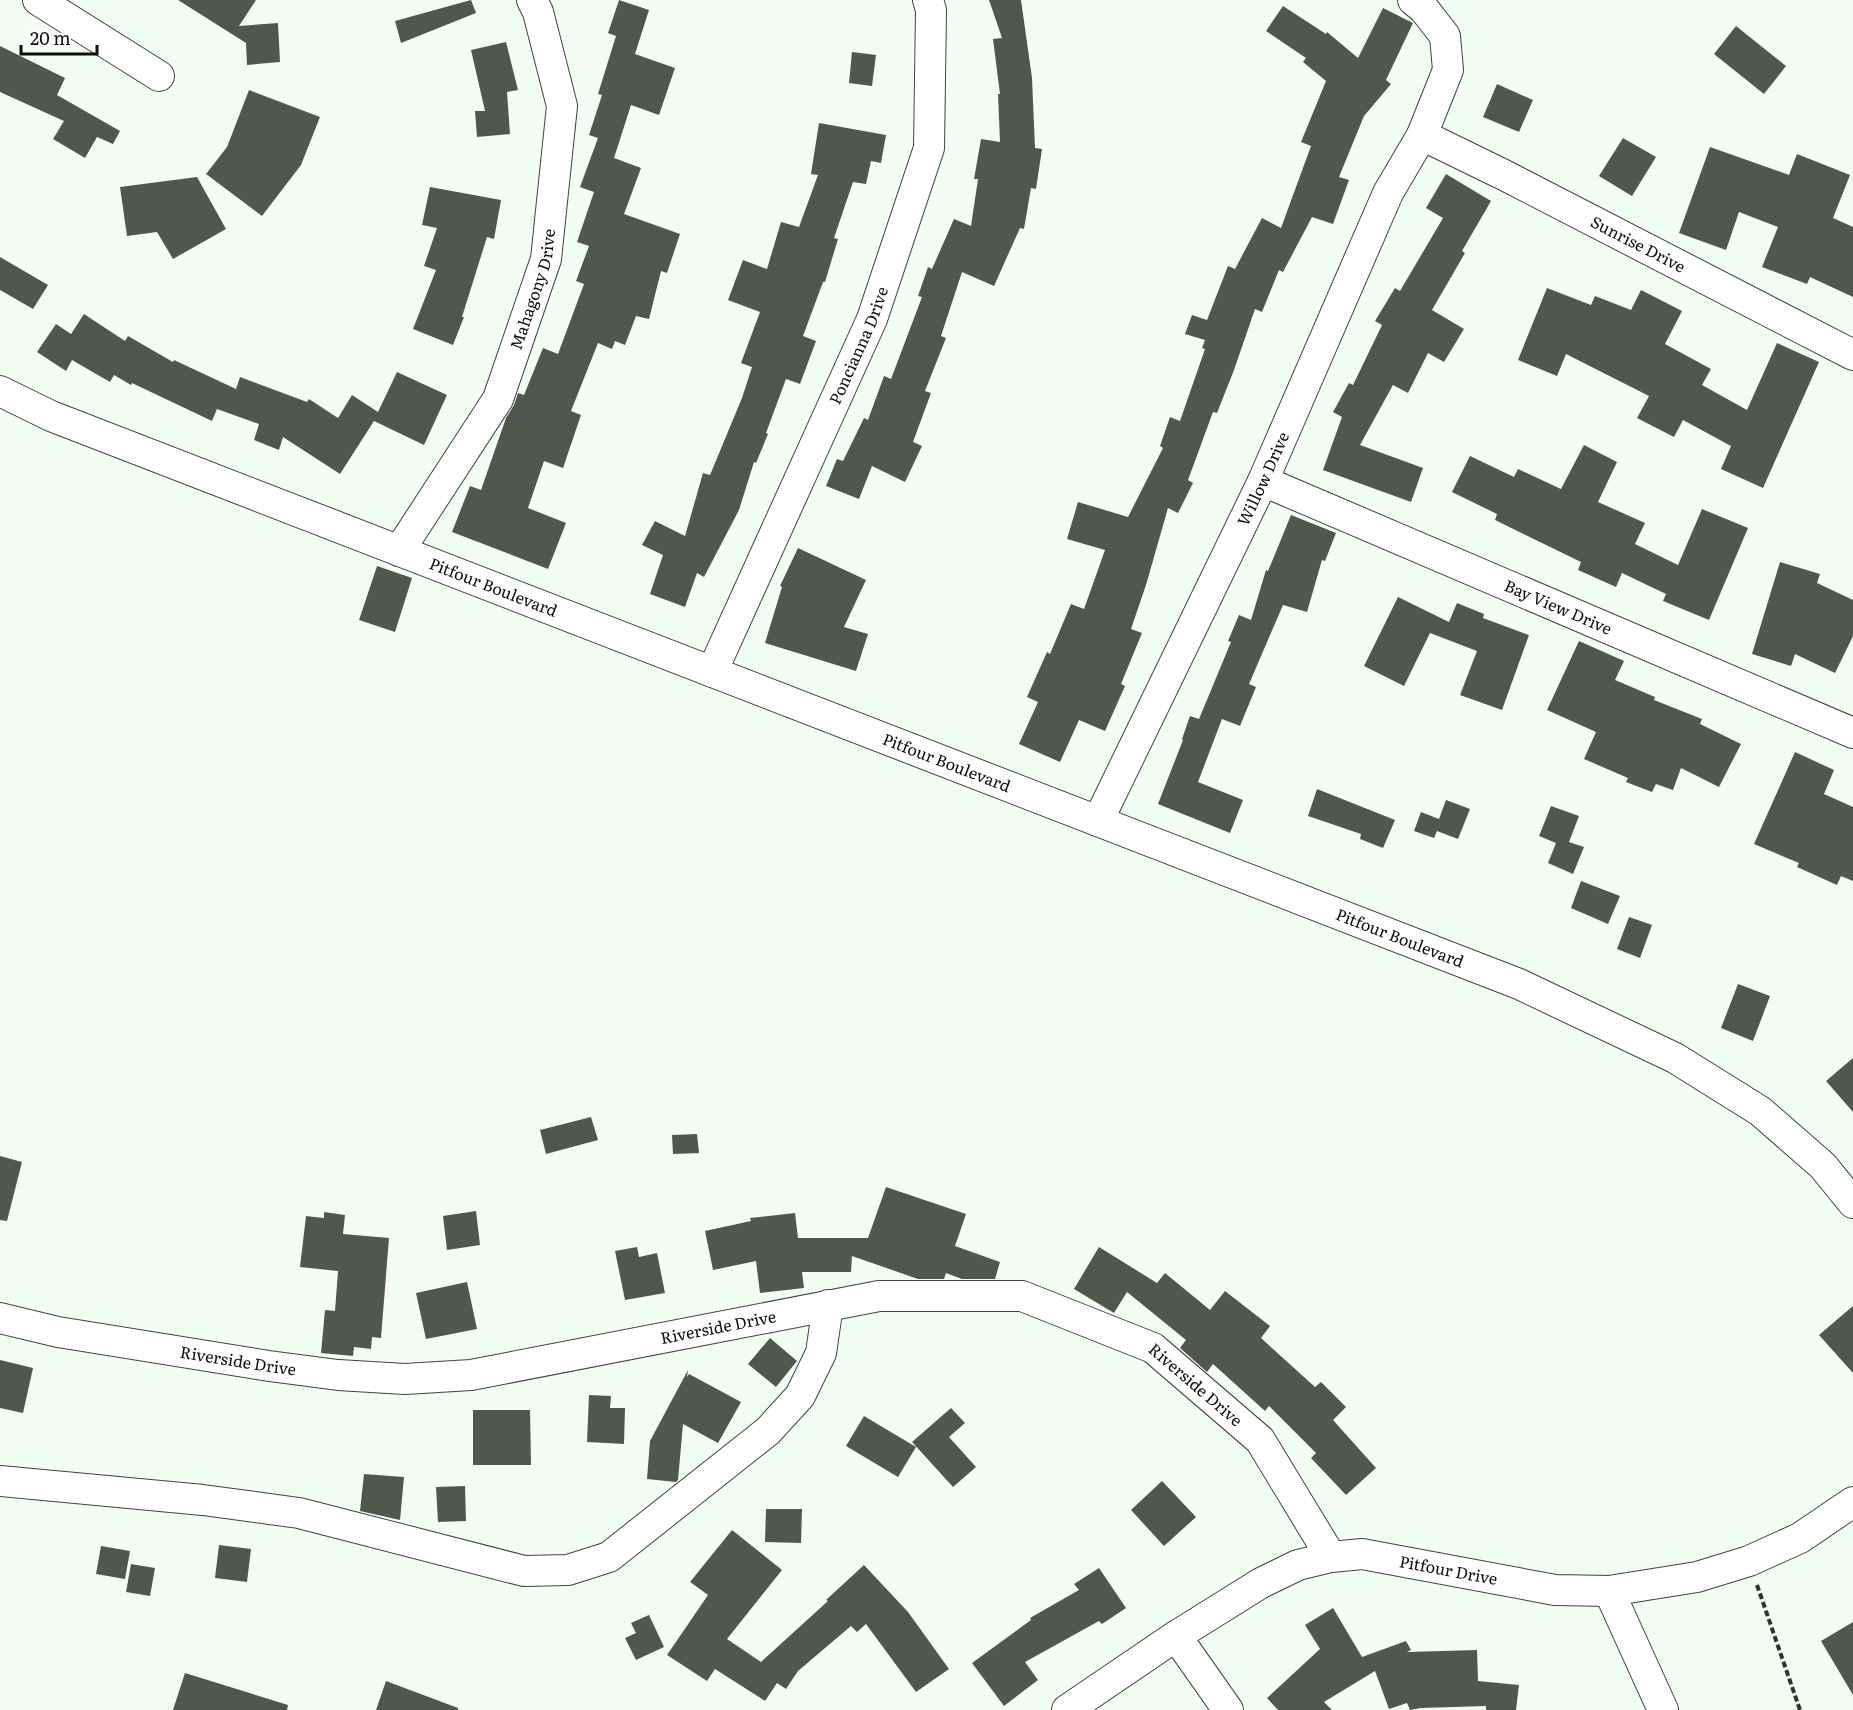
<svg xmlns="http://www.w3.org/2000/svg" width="1853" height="1710" font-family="Literata,serif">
	<rect width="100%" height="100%" fill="#f0fff1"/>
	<!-- building -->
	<path fill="#50584b" d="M178 0H256L239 26 278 23 280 62 247 65 246 43Z
		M471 0 476 13 401 43 395 21Z
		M619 0 649 10 635 54 675 68 659 115 631 105 614 158 641 168 624 214 680 234 667 273 661 271 649 319 636 316 625 345 615 341 612 349 598 343 571 411 581 415 563 468 544 461 528 508 566 523 548 569 452 532 470 486 481 490 506 418 514 405 518 393 524 395 543 348 558 354 584 284 576 281 589 246 577 242 594 192 580 187 598 138 589 135 602 95 598 94 616 36 608 33Z
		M989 0H1021L1032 78 1035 148 1042 149 1036 189 1031 188 1024 229 1020 228 994 286 962 272 941 336 946 338 925 391 931 393 913 442 922 446 905 482 872 466 859 499 826 486 837 459 843 461 864 418 868 420 884 376 891 379 922 297 918 296 928 267 932 269 954 219 971 226 978 179H974L981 139 1000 142 998 94H1000L993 39 1002 38Z
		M1283 6 1326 34 1327 32 1358 58 1383 8 1413 23 1386 80 1391 84 1364 116 1339 177 1349 180 1333 224 1312 217 1283 272 1279 270 1262 312 1255 309 1234 370 1217 413 1213 412 1188 480 1193 483 1178 513 1168 508 1146 585 1131 629 1142 633 1121 684 1125 686 1105 731 1079 720 1060 762 1019 744 1038 702 1027 697 1047 652 1050 654 1071 604 1084 609 1105 550 1067 539 1078 502 1128 517 1163 448 1160 446 1170 417 1180 421 1205 349 1202 348 1205 340 1185 334 1192 315 1207 320 1228 266 1235 269 1262 218 1281 228 1311 146 1301 142 1326 81 1303 62 1306 58 1266 31Z
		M1736 26 1786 66 1764 94 1714 54Z
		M506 42 518 90 507 92 510 134 477 137 475 111H485L471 50Z
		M0 46 65 78 57 95 120 131 113 144 97 137 85 158 53 139 64 121 0 92Z
		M852 52 876 55 872 86 849 83Z
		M1497 84 1533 100 1519 132 1483 117Z
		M249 90 320 117 301 165 262 216 206 174 227 147Z
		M819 123 886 135 881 163 871 161 866 184 853 182 834 238 838 239 825 282H823L803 336 816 341 800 384 786 379 766 433 768 434 756 463 754 462 739 510 704 577 697 573 685 607 650 594 663 555 642 545 655 521 685 536 703 473 710 475 742 398 752 367 741 363 760 312 728 300 743 260 767 269 781 222 799 227 818 175 811 174Z
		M1623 138 1656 157 1632 196 1599 176Z
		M1710 147 1789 175 1797 154 1850 175 1833 218 1853 227V297L1810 277 1807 284 1762 267 1778 227 1739 212 1726 250 1679 233Z
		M1446 174 1491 201 1462 251 1465 253 1432 310 1464 329 1444 362 1428 353 1408 393 1393 385 1360 445 1423 468 1411 502 1323 470 1342 417 1333 412 1349 383 1353 385 1382 325 1375 321 1395 288 1400 291 1443 218 1426 208Z
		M197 177 226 229 173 259 157 232 127 236 120 187Z
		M430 187 501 200 494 239 487 237 462 317H464L453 345 413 329 436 270 424 266 437 228 422 225Z
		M0 257 48 285 33 309 0 290Z
		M1547 288 1591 305 1595 296 1631 310 1641 290 1682 311 1665 344 1711 369 1702 385 1747 410 1777 343 1819 362 1763 488 1721 469 1731 446 1683 420 1674 437 1637 418 1649 396 1566 354 1557 376 1518 360Z
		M84 314 125 341 128 336 173 362 174 360 236 389 240 377 307 402 309 399 338 418 352 395 378 412 397 372 447 395 424 445 374 421 340 474 283 437 279 450 254 440 259 424 217 409 212 421 132 383 131 385 114 375 110 382 72 360 66 371 37 352 56 324 71 334Z
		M1584 445 1617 462 1598 502 1645 523 1635 544 1678 565 1702 509 1748 528 1709 620 1663 601 1666 594 1622 573 1616 587 1578 570 1581 562 1495 520 1497 514 1452 492 1470 456 1514 477 1518 469 1561 489Z
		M1291 515 1336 533 1325 561 1322 560 1307 612 1283 605 1249 684 1256 687 1240 726 1222 719 1198 782 1243 800 1230 833 1158 804 1183 740 1182 739 1190 716 1199 719 1231 642 1228 641 1239 615 1251 620 1266 570 1268 571Z
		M798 548 866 580 844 627 868 634 856 671 765 643 782 587 780 586Z
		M1780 562 1820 574 1817 583 1853 600V636L1835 673 1795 654 1791 666 1752 654Z
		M377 566 412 578 395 632 359 620Z
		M1398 597 1449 622 1457 603 1484 614 1483 618 1529 635 1502 710 1460 695 1477 651 1430 633 1404 686 1364 666Z
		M1579 641 1624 661 1615 680 1655 697 1654 700 1702 719 1700 724 1741 744 1719 787 1681 768 1673 790 1656 784 1652 792 1626 782 1628 778 1584 759 1596 732 1547 710Z
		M1795 752 1834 770 1824 794 1853 807V881L1841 876 1837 885 1797 867 1799 863 1754 844Z
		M1317 789 1395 820 1383 848 1360 839 1361 834 1308 816Z
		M1446 800 1470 809 1458 839 1437 831 1434 838 1414 831 1421 812 1439 819Z
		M1551 806 1579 816 1569 842 1584 847 1573 874 1548 863 1556 843 1539 836Z
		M1581 881 1620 896 1608 924 1571 908Z
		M1629 917 1652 925 1640 958 1617 949Z
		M1738 984 1770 996 1753 1041 1721 1028Z
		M1853 1058V1112L1826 1081Z
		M591 1117 598 1140 546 1154 540 1130Z
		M697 1134 699 1153 673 1154 672 1135Z
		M0 1156 22 1162 7 1221 0 1220Z
		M886 1187 966 1214 955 1246 1000 1262 995 1279H962L946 1273 944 1279H918L852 1256 851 1272H802L804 1288 760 1293 756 1261 713 1270 705 1231 751 1221 750 1218 795 1213 798 1238H868Z
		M476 1211 480 1245 447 1250 443 1216Z
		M324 1212 345 1215 343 1234 389 1238 381 1338 372 1337 371 1349 354 1347 353 1356 321 1353 325 1310 335 1311 338 1271 300 1267 306 1216 324 1218Z
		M637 1247 639 1257 657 1253 665 1293 625 1300 615 1251Z
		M1099 1247 1157 1283 1165 1273 1210 1310 1225 1291 1270 1326 1261 1338 1315 1387 1321 1382 1346 1407 1333 1420 1376 1468 1346 1495 1311 1458 1316 1453 1269 1406 1265 1411 1213 1364 1207 1372 1180 1348 1186 1340 1127 1292 1114 1313 1074 1289Z
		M467 1282 477 1329 426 1339 416 1293Z
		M1853 1306V1373L1819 1335Z
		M770 1338 797 1361 776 1387 748 1364Z
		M0 1360 33 1368 23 1413 0 1408Z
		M688 1370 687 1377 689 1374 741 1402 718 1443 683 1424 678 1480 676 1482 647 1479 650 1441Z
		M589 1395 611 1396 610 1408H625L624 1444 587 1442Z
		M951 1408 965 1423 949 1437 976 1467 953 1487 912 1442Z
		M473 1410H530L531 1465H473Z
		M864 1416 916 1447 898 1477 846 1446Z
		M364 1474 404 1477 400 1520 360 1511Z
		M1162 1481 1196 1517 1164 1546 1131 1510Z
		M465 1486 466 1521 438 1522 436 1487Z
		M766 1509H802L801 1543 765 1542Z
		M732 1530 782 1570 727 1639 761 1662 828 1601 826 1600 864 1565 908 1612 949 1669 916 1692 866 1624 857 1632 851 1626 798 1671 786 1689 777 1683 765 1701 715 1669 707 1681 667 1655 708 1595 690 1582Z
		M219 1545 251 1549 247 1582 215 1578Z
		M101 1546 130 1551 125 1579 96 1574Z
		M131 1564 155 1568 150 1596 126 1592Z
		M1099 1568 1126 1608 1102 1624 1099 1621 1025 1662 1038 1680 1004 1706 972 1663 1031 1620 1030 1618 1079 1590 1074 1584Z
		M1333 1608 1362 1657 1406 1641 1411 1650 1407 1652 1477 1650 1478 1681 1519 1685 1516 1710H1486V1706L1421 1708 1410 1710 1407 1703 1389 1709 1375 1671 1324 1702 1332 1710H1278L1267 1698 1320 1649 1305 1625Z
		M649 1615 664 1647 636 1660 625 1638 636 1633 631 1623Z
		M1853 1622V1695L1821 1641Z
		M185 1673 288 1705 287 1710H173Z
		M386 1681 458 1708V1710H376Z"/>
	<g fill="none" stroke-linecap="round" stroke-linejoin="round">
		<defs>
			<g id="street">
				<path d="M38 0 159 76"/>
				<path id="s1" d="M1422 135 1504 175 1853 355"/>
				<path id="s2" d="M0 391 51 416 1519 984 1675 1058 1760 1111 1823 1166 1853 1203"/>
				<path id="s3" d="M1263 481 1853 733"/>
				<path id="s4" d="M399 551 498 399 546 259 562 106 538 12 532 0"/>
				<path id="s5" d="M712 672 872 319 929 148 931 10 928 0"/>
				<path id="s6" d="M1098 821 1263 481 1388 193 1422 135 1448 70 1445 36 1424 9 1413 0"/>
				<path id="s7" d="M0 1318 58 1332 269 1366 338 1375 405 1379 471 1375 879 1296H1022L1153 1348 1260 1440 1331 1557"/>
				<path d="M0 1481 203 1500 299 1513 524 1571 568 1570 609 1557 768 1431 800 1396 821 1353 828 1305"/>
				<path d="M1609 1591 1663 1710"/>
				<path d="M1176 1636 1228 1710"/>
				<path id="s8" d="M1067 1710 1176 1636 1261 1583 1298 1565 1331 1557 1362 1554 1555 1590 1609 1591 1697 1577 1749 1561 1800 1538 1853 1502"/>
			</g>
		</defs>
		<!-- street casing -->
		<use href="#street" stroke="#424242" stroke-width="32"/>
		<!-- path -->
		<path stroke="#313131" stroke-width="4" stroke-dasharray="6 3" stroke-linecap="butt" d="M1757 1585 1800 1710"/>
		<!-- street -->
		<use href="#street" stroke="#fff" stroke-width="30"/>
	</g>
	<g text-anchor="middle" stroke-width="6" stroke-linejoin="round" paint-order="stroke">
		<!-- street labels -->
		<g font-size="16" fill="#0f0f0f" stroke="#fff">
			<text dy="6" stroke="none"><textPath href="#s1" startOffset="242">Sunrise Drive</textPath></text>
			<text dy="6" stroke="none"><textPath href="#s4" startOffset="297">Mahagony Drive</textPath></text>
			<text dy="6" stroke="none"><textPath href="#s5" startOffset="358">Poncianna Drive</textPath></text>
			<text dy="6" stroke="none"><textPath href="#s6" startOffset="380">Willow Drive</textPath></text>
			<text dy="6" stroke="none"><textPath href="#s2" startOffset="531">Pitfour Boulevard</textPath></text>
			<text dy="6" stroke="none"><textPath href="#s3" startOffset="321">Bay View Drive</textPath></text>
			<text dy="6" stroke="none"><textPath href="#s2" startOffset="1017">Pitfour Boulevard</textPath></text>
			<text dy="6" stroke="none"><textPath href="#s2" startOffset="1503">Pitfour Boulevard</textPath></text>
			<text dy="6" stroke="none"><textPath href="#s7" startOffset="728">Riverside Drive</textPath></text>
			<text dy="6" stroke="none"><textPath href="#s7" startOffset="242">Riverside Drive</textPath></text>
			<text dy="6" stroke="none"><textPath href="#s7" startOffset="1232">Riverside Drive</textPath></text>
			<text dy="6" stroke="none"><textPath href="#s8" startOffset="426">Pitfour Drive</textPath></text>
		</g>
	</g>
	<!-- scale -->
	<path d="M21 45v9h76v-9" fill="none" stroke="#0f0f0f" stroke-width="3"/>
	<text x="30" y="45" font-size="18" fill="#0f0f0f" stroke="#ffffff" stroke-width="4.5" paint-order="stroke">20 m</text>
</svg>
